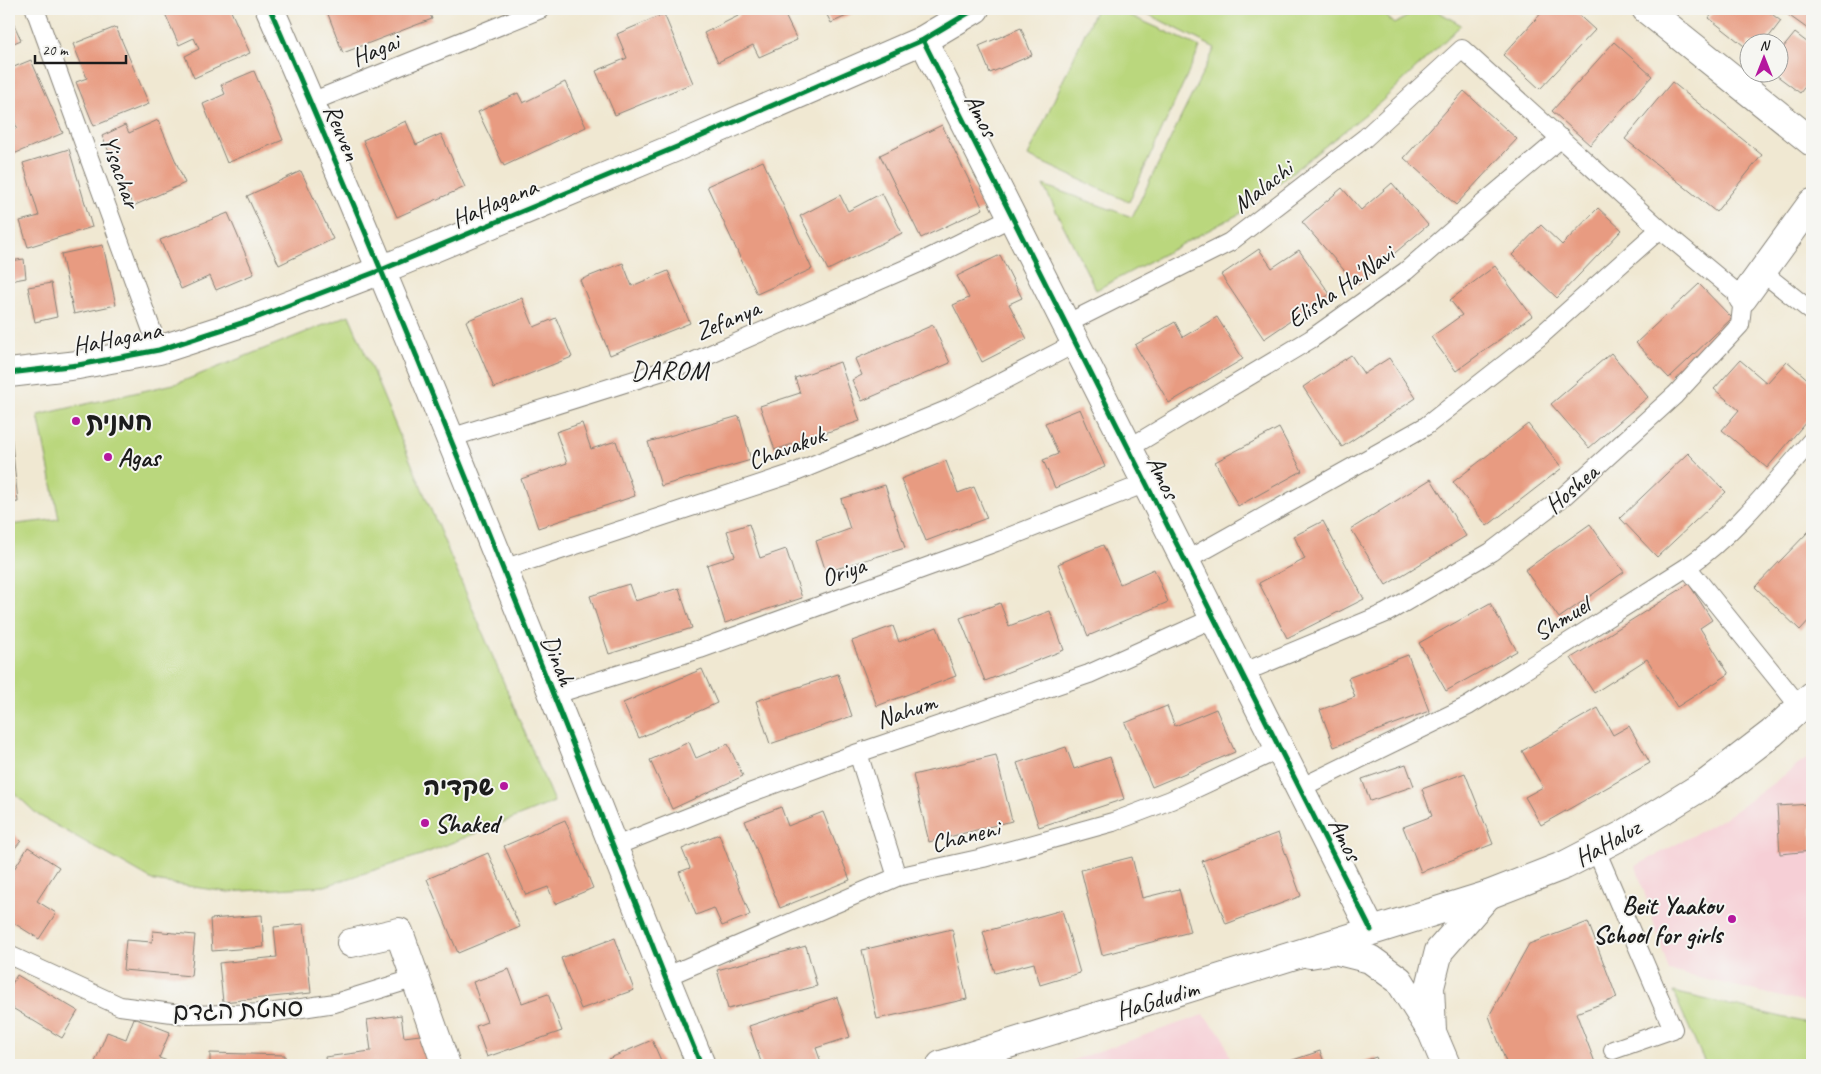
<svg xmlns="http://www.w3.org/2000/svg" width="1821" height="1074" font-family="Caveat,'Playpen Sans Hebrew',sans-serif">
	<rect width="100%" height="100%" fill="#f6f6f2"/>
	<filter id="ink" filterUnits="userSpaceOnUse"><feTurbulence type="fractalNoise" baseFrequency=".02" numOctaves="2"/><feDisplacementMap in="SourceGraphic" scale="10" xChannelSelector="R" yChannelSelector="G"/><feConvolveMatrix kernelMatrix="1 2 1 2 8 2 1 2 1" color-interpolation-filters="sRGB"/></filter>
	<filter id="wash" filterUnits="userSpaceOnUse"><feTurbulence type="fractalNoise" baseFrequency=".0096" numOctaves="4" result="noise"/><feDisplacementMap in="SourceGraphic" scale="20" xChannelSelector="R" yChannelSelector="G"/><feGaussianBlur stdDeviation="1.12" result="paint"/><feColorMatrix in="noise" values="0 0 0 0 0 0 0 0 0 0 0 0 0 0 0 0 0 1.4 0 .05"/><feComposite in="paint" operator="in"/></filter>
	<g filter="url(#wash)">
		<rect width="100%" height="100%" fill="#f0e8d2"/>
		<!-- built -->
		<path fill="#f6cfd6" d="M1812 755V1004L1669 971 1636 866 1725 818Z
			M1203 1015 1223 1036 1232 1065H1059Z"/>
		<!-- green -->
		<path fill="#bad77d" stroke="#6b7a4c" d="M1096 9H1116L1200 47 1129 202 1028 156Z
			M1138 9H1378L1395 24 1419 9H1434L1461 25 1382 101 1241 213 1096 290 1043 185 1132 217 1215 48Z
			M349 315 554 802 421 855 325 886 227 892 154 881 38 815 9 788V525L59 519 38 415 178 383Z
			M1673 992 1812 1024V1065H1706Z"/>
		<g id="blocks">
			<!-- building -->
			<path fill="#e89b81" d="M163 9H230L250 53 194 78 185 56 199 49 194 38 179 45Z
				M326 9H428L432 19 343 53Z
				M737 9H782L797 40 759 57 753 45 718 62 704 33 740 15Z
				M824 9H862L831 23Z
				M1545 9H1572L1595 30 1540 89 1503 55Z
				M1716 9H1765L1781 21 1765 42H1748V49L1709 18Z
				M1780 9H1812V32Z
				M9 13 21 40 9 45Z
				M664 14 693 83 615 115 596 71 627 58 617 34Z
				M116 27 149 104 94 126 76 82 87 78 73 44Z
				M1021 28 1032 55 990 73 979 46Z
				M1795 33 1812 46V78L1800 93 1772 72H1778V54Z
				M1614 42 1652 76 1590 145 1552 111Z
				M31 60 63 133 9 156V132L17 128 9 109V69Z
				M254 71 283 140 227 163 203 104 225 94 221 85Z
				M565 82 586 127 504 166 478 112 518 93 523 103Z
				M1672 82 1762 155 1716 212 1625 139Z
				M1464 91 1517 139 1456 205 1404 158Z
				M158 120 185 183 133 206 102 136 125 125 129 133Z
				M406 121 416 145 441 134 465 187 397 217 363 140Z
				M942 125 983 209 921 238 880 155Z
				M69 149 92 227 28 247 20 221 39 216 23 163Z
				M763 161 812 269 757 294 707 186Z
				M301 171 333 239 279 265 247 196Z
				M1392 183 1428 225 1357 285 1302 222 1342 188 1361 210Z
				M882 193 902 233 828 270 800 216 840 195 848 211Z
				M1598 208 1622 230 1557 298 1512 255 1541 225 1562 245Z
				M228 213 254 274 216 290 210 276 181 289 160 240Z
				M103 245 116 305 74 314 61 254Z
				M1259 249 1272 268 1299 250 1330 294 1264 339 1221 275Z
				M1000 255 1022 298 1009 304 1027 339 982 362 953 305 969 298 957 276Z
				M24 259 26 278 9 281V261Z
				M623 263 632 286 668 271 690 323 610 355 580 280Z
				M1495 266 1532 316 1456 371 1431 337 1462 315 1450 300Z
				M51 283 57 317 35 322 28 287Z
				M1699 284 1732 318 1669 378 1636 343Z
				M522 298 534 327 556 318 572 357 494 388 466 321Z
				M1217 317 1243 359 1169 403 1135 345 1175 322 1183 337Z
				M933 325 950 363 862 401 852 380 862 375 855 359Z
				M1611 353 1648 397 1589 448 1551 404Z
				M1351 355 1364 374 1389 358 1416 398 1342 447 1303 387Z
				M1740 360 1767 383 1787 361 1812 383V415L1767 468 1722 430 1739 410 1714 389Z
				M840 362 860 421 775 450 760 406 800 393 795 378Z
				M1080 409 1105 467 1055 488 1043 460 1058 454 1045 423Z
				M739 416 751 460 661 486 648 442Z
				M582 423 591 449 616 441 635 496 538 528 521 479 567 463 556 432Z
				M1528 424 1562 468 1487 526 1453 482Z
				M1279 428 1302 471 1238 506 1215 462Z
				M9 433H11L18 502 9 503Z
				M1688 453 1726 492 1657 557 1620 518Z
				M946 461 958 493 974 487 987 518 926 541 901 479Z
				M1431 479 1466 536 1386 585 1351 529Z
				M885 485 905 548 826 572 816 541 850 529 841 499Z
				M1323 521 1364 599 1287 638 1259 583 1305 559 1294 536Z
				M749 524 760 558 786 549 802 598 725 623 707 565 735 556 727 531Z
				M1590 524 1624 572 1559 618 1525 570Z
				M1809 531 1812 534V617L1800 630 1755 587Z
				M1103 545 1120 584 1154 569 1168 602 1088 636 1058 564Z
				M629 584 635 601 679 588 692 628 609 654 590 596Z
				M1689 584 1712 620 1700 628 1729 674 1677 707 1647 659 1594 693 1571 658Z
				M1000 603 1009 626 1050 611 1064 650 985 681 960 618Z
				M1490 603 1517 651 1446 691 1419 643Z
				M893 626 899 642 937 627 956 676 877 706 852 641Z
				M1408 655 1429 711 1334 747 1320 710 1355 697 1348 678Z
				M702 669 717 703 639 738 623 703Z
				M838 674 852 716 770 744 756 701Z
				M1167 706 1175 726 1216 709 1235 752 1152 787 1125 723Z
				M1598 708 1613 735 1629 726 1650 763 1541 825 1525 797 1543 787 1522 751Z
				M689 742 696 758 728 744 743 776 672 809 650 760Z
				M1066 747 1074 769 1110 757 1124 799 1039 827 1017 763Z
				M996 755 1012 821 929 842 913 775Z
				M1406 764 1414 786 1370 801 1362 779Z
				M1465 773 1493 844 1421 872 1403 827 1432 816 1422 789Z
				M1812 804V851L1780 854 1777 806Z
				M781 807 788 826 823 812 850 880 780 908 745 821Z
				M565 820 593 888 555 904 548 887 526 895 504 846Z
				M9 829 21 841 9 855Z
				M1278 833 1301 896 1226 924 1202 861Z
				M719 834 750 915 722 926 714 908 696 915 679 872 690 868 682 849Z
				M28 847 59 867 37 901 56 913 39 939 9 920V877Z
				M488 853 520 927 458 953 427 879Z
				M1132 857 1142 898 1179 889 1190 932 1102 955 1081 870Z
				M1062 910 1080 973 1040 985 1034 963 995 973 983 932Z
				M262 915 264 947 212 951 210 919Z
				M1588 922 1617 998 1576 1013 1596 1065H1507L1489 1016 1529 944Z
				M304 924 311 993 223 1002 219 963 277 957 274 927Z
				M952 929 967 999 877 1019 862 950Z
				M153 931 195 935 191 976 123 970 126 940 152 942Z
				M615 938 634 990 581 1009 561 958Z
				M806 946 817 986 728 1009 717 970Z
				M509 969 522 1003 548 994 562 1031 487 1057 476 1026 487 1022 473 982Z
				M17 975 78 1011 62 1038 9 1006V989Z
				M837 997 850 1037 816 1048 822 1065H762L749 1026Z
				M401 1015 404 1037 428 1034 432 1064 326 1065 325 1057 371 1051 367 1020Z
				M134 1018 170 1032 159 1058 173 1063V1065H105L95 1062 107 1032 126 1039Z
				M652 1040 663 1065H611L608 1059Z
				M1320 1051 1325 1065H1289L1287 1062Z
				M210 1053 285 1055V1065H210Z
				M1376 1057 1379 1065H1353Z"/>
		</g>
	</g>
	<g filter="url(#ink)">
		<use href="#blocks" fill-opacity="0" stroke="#868277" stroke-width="1"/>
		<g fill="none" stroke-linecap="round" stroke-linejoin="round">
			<defs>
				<path id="service" d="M35 9 159 350
					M311 102 541 9
					M1762 272 1811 311
					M1066 324 1230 242 1365 138 1462 49 1660 229 1743 298 1740 325 1675 395 1564 496 1491 552 1386 613 1242 673
					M450 438 695 361 919 263 1012 217
					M1129 448 1311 339 1406 271 1479 207 1561 138
					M1185 561 1426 426 1538 338 1660 229
					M1687 567 1800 707
					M503 569 791 474 949 409 1076 343
					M553 695 700 649 996 542 1146 483
					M858 753 897 877
					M1300 788 1468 706 1687 567C1735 534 1774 483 1812 440
					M613 847 744 795 858 753 1089 674 1214 618
					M1596 850 1673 1029 1613 1050
					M9 955 120 1006 187 1015 269 1013 335 1003 416 978
					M665 977 897 877 983 858 1113 822 1171 800 1280 749"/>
				<path id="minor" d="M270 9C409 328 537 653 665 977L701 1065
					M923 40 1371 930
					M1743 298 1812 203
					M351 943 399 932 446 1065
					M1310 954 1334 950 1370 959 1399 980 1432 1032 1446 1065
					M1432 1030 1430 987 1439 951 1488 895"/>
				<path id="tertiary" d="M1646 9 1812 142
					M9 373 78 365 159 350 248 321 381 270 679 146 923 40 975 9
					M941 1065 1488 895 1565 865 1623 835 1707 783 1772 733 1812 696"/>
			</defs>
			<!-- service casing -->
			<use href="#service" stroke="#868277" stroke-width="20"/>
			<!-- minor casing -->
			<use href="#minor" stroke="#868277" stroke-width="30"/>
			<!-- tertiary casing -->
			<use href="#tertiary" stroke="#868277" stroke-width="30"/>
			<!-- service -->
			<use href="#service" stroke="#fff" stroke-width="18"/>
			<!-- minor -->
			<use href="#minor" stroke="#fff" stroke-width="28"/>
			<!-- tertiary -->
			<use href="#tertiary" stroke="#fff" stroke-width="28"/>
			<defs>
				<path id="cycleway" d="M270 9C409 328 537 653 665 977L701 1065
					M923 40 1371 930
					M9 373 78 365 159 350 248 321 381 270 679 146 923 40 975 9"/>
			</defs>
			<!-- cycleway casing -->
			<use href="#cycleway" stroke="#f6f6f2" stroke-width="8"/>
			<!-- cycleway -->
			<use href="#cycleway" stroke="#00873e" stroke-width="5"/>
		</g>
	</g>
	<!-- markers -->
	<g fill="#b5179e" stroke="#f6f6f2" stroke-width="2">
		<circle cx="76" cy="421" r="5"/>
		<circle cx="108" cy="457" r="5"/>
		<circle cx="504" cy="786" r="5"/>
		<circle cx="425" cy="823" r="5"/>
		<circle cx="1732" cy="919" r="5"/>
	</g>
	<g text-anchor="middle" stroke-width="4" stroke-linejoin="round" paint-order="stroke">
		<!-- street labels -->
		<g font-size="25" fill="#1c1c1c" stroke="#f6f6f2">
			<text transform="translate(375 49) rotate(-22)" y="9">Hagai</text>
			<text transform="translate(982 115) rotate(63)" y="9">Amos</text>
			<text transform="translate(343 132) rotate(67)" y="9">Reuven</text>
			<text transform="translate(121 171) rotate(70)" y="9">Yisachar</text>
			<text transform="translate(1262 186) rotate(-38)" y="9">Malachi</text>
			<text transform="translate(494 202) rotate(-23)" y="9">HaHagana</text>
			<text transform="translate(1340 286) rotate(-35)" y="9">Elisha Ha'Navi</text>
			<text transform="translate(727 319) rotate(-23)" y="9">Zefanya</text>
			<text transform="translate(117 337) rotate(-11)" y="9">HaHagana</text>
			<text transform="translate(786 447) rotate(-21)" y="9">Chavakuk</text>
			<text transform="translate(1164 477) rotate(64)" y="9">Amos</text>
			<text transform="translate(1571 488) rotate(-41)" y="9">Hoshea</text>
			<text transform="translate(843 571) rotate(-20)" y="9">Oriya</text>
			<text transform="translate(1561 618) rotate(-32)" y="9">Shmuel</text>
			<text transform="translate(559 660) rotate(68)" y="9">Dinah</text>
			<text transform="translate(906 710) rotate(-19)" y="9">Nahum</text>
			<text transform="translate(965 835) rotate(-14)" y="9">Chaneni</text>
			<text transform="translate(1346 839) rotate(63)" y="9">Amos</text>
			<text transform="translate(1607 842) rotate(-29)" y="9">HaHaluz</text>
			<text transform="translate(1157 999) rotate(-17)" y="9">HaGdudim</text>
			<text transform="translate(238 1009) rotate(-2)" y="9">סמטת הגדם</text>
		</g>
		<!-- poi labels -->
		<g font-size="25" font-weight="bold" fill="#1c1c1c" stroke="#f6f6f2" text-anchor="start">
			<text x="86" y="430">חמנית</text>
			<text x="118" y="466">Agas</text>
			<text x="494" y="795" text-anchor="end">שקדיה</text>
			<text x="435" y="832">Shaked</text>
			<text x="1722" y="914" text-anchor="end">Beit Yaakov<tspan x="1722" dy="29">School for girls</tspan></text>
		</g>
		<!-- neighbourhood labels -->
		<g font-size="26" letter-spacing="1" fill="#1c1c1c" stroke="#f6f6f2">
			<text x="670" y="379">DAROM</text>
		</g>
	</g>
	<!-- margin -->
	<rect width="1821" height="1074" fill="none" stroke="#f6f6f2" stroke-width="30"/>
	<!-- north arrow -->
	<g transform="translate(1764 58)"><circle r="24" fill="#f6f6f2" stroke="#9f9f9c"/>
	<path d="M0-4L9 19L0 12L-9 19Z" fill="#b5179e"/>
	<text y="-8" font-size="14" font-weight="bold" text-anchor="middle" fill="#1c1c1c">N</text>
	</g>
	<!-- scale -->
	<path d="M35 55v8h91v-8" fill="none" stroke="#1c1c1c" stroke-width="2.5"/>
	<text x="42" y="55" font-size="15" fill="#1c1c1c" stroke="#f6f6f2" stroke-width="4" paint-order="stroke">20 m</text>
</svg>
